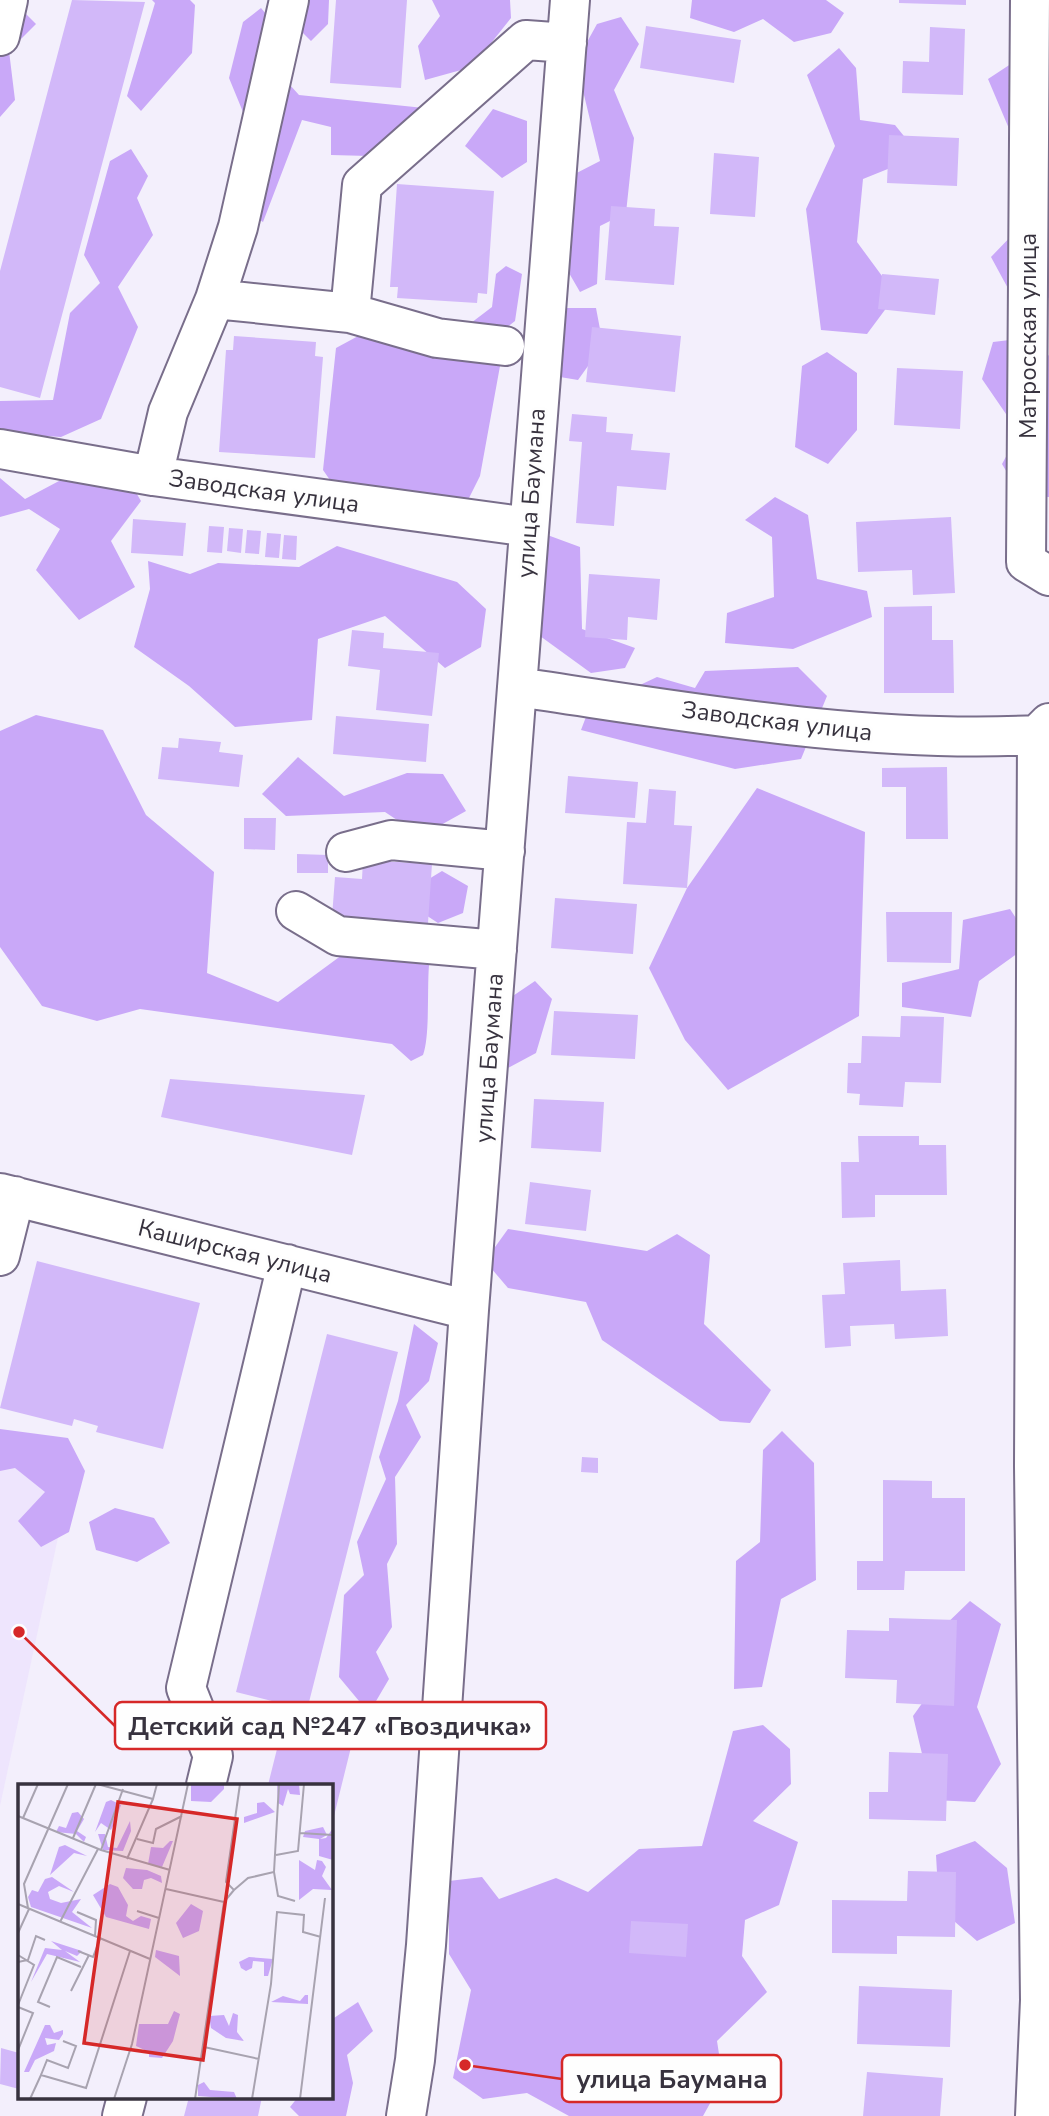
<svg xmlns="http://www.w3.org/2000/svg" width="1049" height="2116" font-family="'Nunito Sans',sans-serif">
	<rect width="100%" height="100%" fill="#f3effc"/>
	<!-- built -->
	<path fill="#eee5fd" d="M0 1442 75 1459 0 1806Z"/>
	<!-- forest -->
	<path fill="#c9a8f8" d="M152 0H190L195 5 192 53 141 111 127 96 155 3Z
		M300 0H329L328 24 311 41 296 26Z
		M432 0H510L511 18 472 67 425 80 418 46 440 16Z
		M692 0H826L844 13 831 33 794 42 763 19 734 32 690 18Z
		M19 7 36 24 9 51 15 100 0 117V8Z
		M261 8 277 27 271 64 299 95 424 108 369 156 331 155V127L302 120 263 222 248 213 250 129 229 78 243 22Z
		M621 17 639 44 614 90 634 138 626 213 600 226 597 284 580 292 558 254 563 180 600 161 576 62 597 24Z
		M1038 46 1049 58V125L1010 131 988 79Z
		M839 48 856 68 860 120 895 125 920 156 863 179 857 242 896 295 867 334 821 330 806 209 835 146 807 75Z
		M493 109 527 121V162L502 178 465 146Z
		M131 149 148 176 137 198 153 235 118 287 138 327 101 419 61 437 0 433V401L53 400 70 313 100 283 84 255 110 161Z
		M1021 226 1049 239V298L1017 305 991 257Z
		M506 266 522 274 515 321 493 338 500 366 480 476 463 510 339 493 323 470 336 348 373 328 442 345 492 307 496 274Z
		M556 308H596L603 345 578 380 554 376Z
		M1034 337 1049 356V497L1021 496 1002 464 1019 433 982 379 993 342Z
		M827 352 857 373V430L828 464 795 447 802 366Z
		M76 472 128 479 141 501 111 541 135 587 79 620 36 570 60 529 29 509 0 517V478L25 499Z
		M775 497 808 515 817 579 867 591 872 617 793 649 725 643 727 613 774 597 772 537 745 520Z
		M542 533 580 547 582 629 635 648 625 668 591 673 540 636Z
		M337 546 457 582 486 609 481 647 445 668 385 616 318 639 312 720 235 727 189 686 134 647 150 589 148 561 190 574 218 563 299 567Z
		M798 667 827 696 801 759 735 769 581 730 589 709 657 677 695 688 705 671Z
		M36 715 103 730 146 815 214 872 207 973 278 1002 342 955 429 965C427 990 430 1036 423 1055L411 1061 392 1044 140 1009 97 1021 42 1006 0 947V731Z
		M298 757 344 796 407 773 443 774 466 811 421 836 385 812 286 816 262 794Z
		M757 788 865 832 859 1016 728 1090 685 1040 649 968 687 888Z
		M442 871 468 886 463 913 438 923 412 906 414 888Z
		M1010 909 1032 943 979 981 971 1017 902 1007V983L959 969 963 920Z
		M535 981 552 999 536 1053 506 1069 482 1017Z
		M508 1229 647 1251 677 1234 710 1255 704 1324 771 1390 750 1423 720 1421 602 1340 586 1302 508 1288 485 1261Z
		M414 1324 438 1343 429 1381 406 1405 421 1437 395 1477 397 1544 387 1564 392 1627 376 1652 389 1679 369 1713 339 1677 344 1595 364 1575 357 1542 386 1479 379 1457 398 1401Z
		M0 1429 68 1438 85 1471 69 1532 41 1547 18 1521 45 1492 15 1468 0 1471Z
		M782 1431 814 1463 816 1580 781 1599 762 1687 734 1689 736 1561 760 1542 763 1450Z
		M115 1508 154 1518 170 1543 137 1562 96 1550 89 1522Z
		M970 1601 1001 1624 977 1707 1001 1764 975 1802 933 1800 913 1716 943 1674 939 1631Z
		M763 1725 790 1749 791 1784 753 1821 798 1842 779 1905 745 1920 742 1956 767 1992 717 2041 723 2080 703 2116H569L527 2093 483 2099 453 2078 471 1990 449 1954V1881L482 1877 499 1899 556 1878 588 1892 639 1849 702 1846 733 1731Z
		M975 1841 1007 1868 1015 1923 977 1941 939 1908 936 1855Z
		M358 2002 373 2031 347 2055 353 2083 346 2116H299L290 2107 298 2097H331V2020Z"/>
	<!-- building -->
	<path fill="#d2b8f9" d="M72 0 145 2 40 398 0 387V271Z
		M336 0H407L401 88 330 83Z
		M899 0H966V5L899 3Z
		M646 26 741 40 734 83 640 68Z
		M930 27 965 29 963 95 902 93 903 61 929 62Z
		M889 135 959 138 957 186 887 183Z
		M714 153 759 157 755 217 710 214Z
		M397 184 494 191 487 294 478 293 477 303 397 298 398 287H390Z
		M611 206 655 209 654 226 679 227 674 285 605 280Z
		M882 274 939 279 935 315 878 309Z
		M592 327 681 336 675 392 586 382Z
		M234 336 316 342 315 356 323 357 315 458 219 452 226 350H233Z
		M897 368 963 371 960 429 894 425Z
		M572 414 607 417 606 432 633 434 631 450 670 453 666 490 617 486 614 526 576 523 582 442 569 441Z
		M951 517 955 593 913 595 912 570 858 572 856 522Z
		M133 519 186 523 183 556 131 553Z
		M209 526 224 527 222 553 207 552Z
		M229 528 243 529 241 553 227 551Z
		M247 530 261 531 259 554 245 553Z
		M267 533 281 534 279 558 265 557Z
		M284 535 297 536 296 560 282 559Z
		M589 574 660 579 657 620 628 617 627 640 585 637Z
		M932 606V640H953L954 693H884V607Z
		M352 630 384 633 383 648 439 653 432 716 376 710 380 670 348 666Z
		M336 716 429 724 426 762 333 754Z
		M179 738 221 742 219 752 243 755 239 787 158 779 162 747 178 748Z
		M947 767 948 839H906V787H882V768Z
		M568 776 638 782 635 818 565 813Z
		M649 789 676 791 674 825 692 826 687 888 623 884 627 822 646 823Z
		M244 818H276L275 850 244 849Z
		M297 854 328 855V873H297Z
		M363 860 432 864 428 923 332 917 335 877 362 879Z
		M555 898 637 904 633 954 551 948Z
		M886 912H952L951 963 887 962Z
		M554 1011 638 1015 635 1059 551 1055Z
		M901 1016 944 1017 941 1083 905 1082 903 1107 859 1105 860 1094 847 1093 848 1063H861L862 1036 900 1037Z
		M170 1079 365 1095 352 1155 161 1117Z
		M534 1099 604 1102 601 1152 531 1148Z
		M858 1136H919V1145H946L947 1195H875V1217L842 1218 841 1162H859Z
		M530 1182 591 1190 586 1231 525 1224Z
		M900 1260 901 1291 946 1289 948 1336 895 1339 894 1324 850 1326 851 1346 825 1348 822 1295 845 1294 843 1263Z
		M37 1261 200 1303 163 1449 96 1432 98 1426 74 1419 72 1426 0 1408Z
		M327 1334 398 1352 307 1710 357 1723 332 1824 331 1785H268L288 1705 236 1692Z
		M582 1457 598 1458V1473L581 1472Z
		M883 1480 932 1481V1498H965V1571H905L904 1590H857V1561H883Z
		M889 1618 957 1620 954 1706 896 1703 897 1680 845 1678 847 1630 889 1631Z
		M889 1752 948 1754 946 1821 869 1819V1792H888Z
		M908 1871 956 1872 955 1937 897 1936V1954L832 1953V1900L907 1901Z
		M631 1921 688 1924 686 1957 629 1953Z
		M859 1986 952 1990 950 2047 857 2044Z
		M1 2048 19 2053V2089L0 2084Z
		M867 2072 943 2078 940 2116H863Z
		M189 2097H262L258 2116H184Z"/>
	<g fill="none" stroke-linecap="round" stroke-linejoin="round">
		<defs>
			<path id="minor" d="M1030 0 1026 562 1049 576
				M0 36 8 0
				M215 299 350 313 362 185 526 40 567 43
				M350 313 437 338 505 346
				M0 449 153 476 529 527
				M153 476 168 412 215 299 238 227 289 0
				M517 687C690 712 863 744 1037 735
				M346 852 391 840 505 851
				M296 911 338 936 497 950
				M0 1193 469 1310
				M0 1256 15 1196
				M206 1785 213 1756 186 1688 287 1264
				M122 2116 127 2097
				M406 2116 415 2060 426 1945 469 1310 570 0
				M1035 2116 1040 2000 1034 1466 1037 735 1049 723"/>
		</defs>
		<!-- minor casing -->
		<use href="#minor" stroke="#796e8b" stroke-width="42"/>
		<!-- minor -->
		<use href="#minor" stroke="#fff" stroke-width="38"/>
	</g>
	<g text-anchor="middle" stroke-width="6" stroke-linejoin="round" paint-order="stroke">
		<!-- street labels -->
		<g font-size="24" fill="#37323e" stroke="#fefefe">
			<text transform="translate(1028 336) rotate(-90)" y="8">Матросская улица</text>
			<text transform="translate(264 491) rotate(8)" y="8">Заводская улица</text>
			<text transform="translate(531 493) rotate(-86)" y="8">улица Баумана</text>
			<text transform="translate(777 721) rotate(7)" y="8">Заводская улица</text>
			<text transform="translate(489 1058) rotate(-86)" y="8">улица Баумана</text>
			<text transform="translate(235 1251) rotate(14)" y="8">Каширская улица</text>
		</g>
	</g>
	<!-- overview -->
	<g transform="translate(18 1784)">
		<rect width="315" height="315" fill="#f3effc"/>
		<path d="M173 0H206V5L193 18 173 17ZM259 0H281L282 11 272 10 270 5 265 22 260 19ZM93 16 103 21 97 38 93 46 83 39 77 48 88 18ZM246 18 257 28 226 39V33L239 29V19ZM60 28 66 35 59 47 68 53 66 58 58 50 38 48 41 42 48 44 54 29ZM112 37 113 47 105 67 85 66 80 50H87L90 63 99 64ZM305 43 309 51 302 55 308 54 315 44V76L301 72V55L285 53 287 47ZM152 57H155L144 83 130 80 133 63 145 64ZM47 61 69 72 56 69 32 91 41 63ZM281 76 297 86 299 76 304 77 308 83 304 92 314 106 295 105 281 116ZM108 84 129 86 143 92 144 99 133 94 126 96 124 105H115L105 94ZM34 93 56 108 41 102 30 108 32 115 43 119 63 115 54 128 74 144 13 123 10 113 14 106 20 108 27 95ZM92 100 100 103 110 121 108 132 115 137 123 132 133 135 131 145 88 133 75 111ZM173 120 185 127 181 147 165 154 158 139ZM33 157 64 167 59 172 47 167 62 178 29 170 13 198 27 164 44 166ZM138 166 161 172 162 192 137 173ZM231 173 255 175 250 192H246V178L235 177 234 184 228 187 223 184 221 178ZM287 211H290V220L253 218 265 212 282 217ZM156 227 162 230 155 257 144 274 131 273V268L118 262 121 240H150ZM215 229 220 231 219 248 226 257 208 254 193 244 191 232 206 231 211 242ZM27 241H32L36 249 45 246V250L41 256 27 254 29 261 38 259 36 267 17 276 11 288H6ZM186 298 192 306 216 308 219 315 180 312V301Z" fill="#c9a8f8"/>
		<path fill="none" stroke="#a8a3b0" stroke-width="2" d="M79 0 135 15 139 0M0 32 83 66 152 86M5 34 20 0M282 49 315 51M55 54 78 0M119 55 135 59 138 45 164 32M83 66 105 5M258 71 280 67 286 0M109 75 135 15M256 88 260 112 277 117M148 105 206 118M216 106 230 94 256 88 261 0M0 120 132 175M10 124 6 100 50 0M119 127 141 134M59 128 78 136 77 152M42 138 80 65M0 149 11 125M60 167 75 173 82 155M0 171 16 181 0 221M0 178 10 176 18 152 27 156M53 207 71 171M0 223 15 229 0 266M32 223 20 218 39 173 63 183M186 263 241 275M23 291 29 276 50 284 58 262 45 257M12 315 23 291 68 304 112 167M96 315 114 260 170 0M177 315 206 118 216 106 208 98 222 0M234 315 253 200 259 128 286 131 285 148 303 153M282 315 307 114"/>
		<path fill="#d62828" fill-opacity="0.15" stroke="#d62828" stroke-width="3.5" d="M100 18 219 35 185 276 66 259Z"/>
		<rect width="315" height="315" fill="none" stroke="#37323e" stroke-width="3.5"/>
	</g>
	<!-- callouts -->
	<path fill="none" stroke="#d62828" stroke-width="2.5" d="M19 1632L115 1726M465 2065L562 2079"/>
	<g fill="#d62828" stroke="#fefefe" stroke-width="2.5">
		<circle cx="19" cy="1632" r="7"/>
		<circle cx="465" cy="2065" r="7"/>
	</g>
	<g fill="#fefefe" stroke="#d62828" stroke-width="2.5">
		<rect x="115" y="1702" width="431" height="47" rx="7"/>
		<rect x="562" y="2055" width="219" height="47" rx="7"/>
	</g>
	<g font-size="26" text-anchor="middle" font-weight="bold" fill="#37323e">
		<text x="330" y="1735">Детский сад №247 «Гвоздичка»</text>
		<text x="672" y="2088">улица Баумана</text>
	</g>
</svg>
